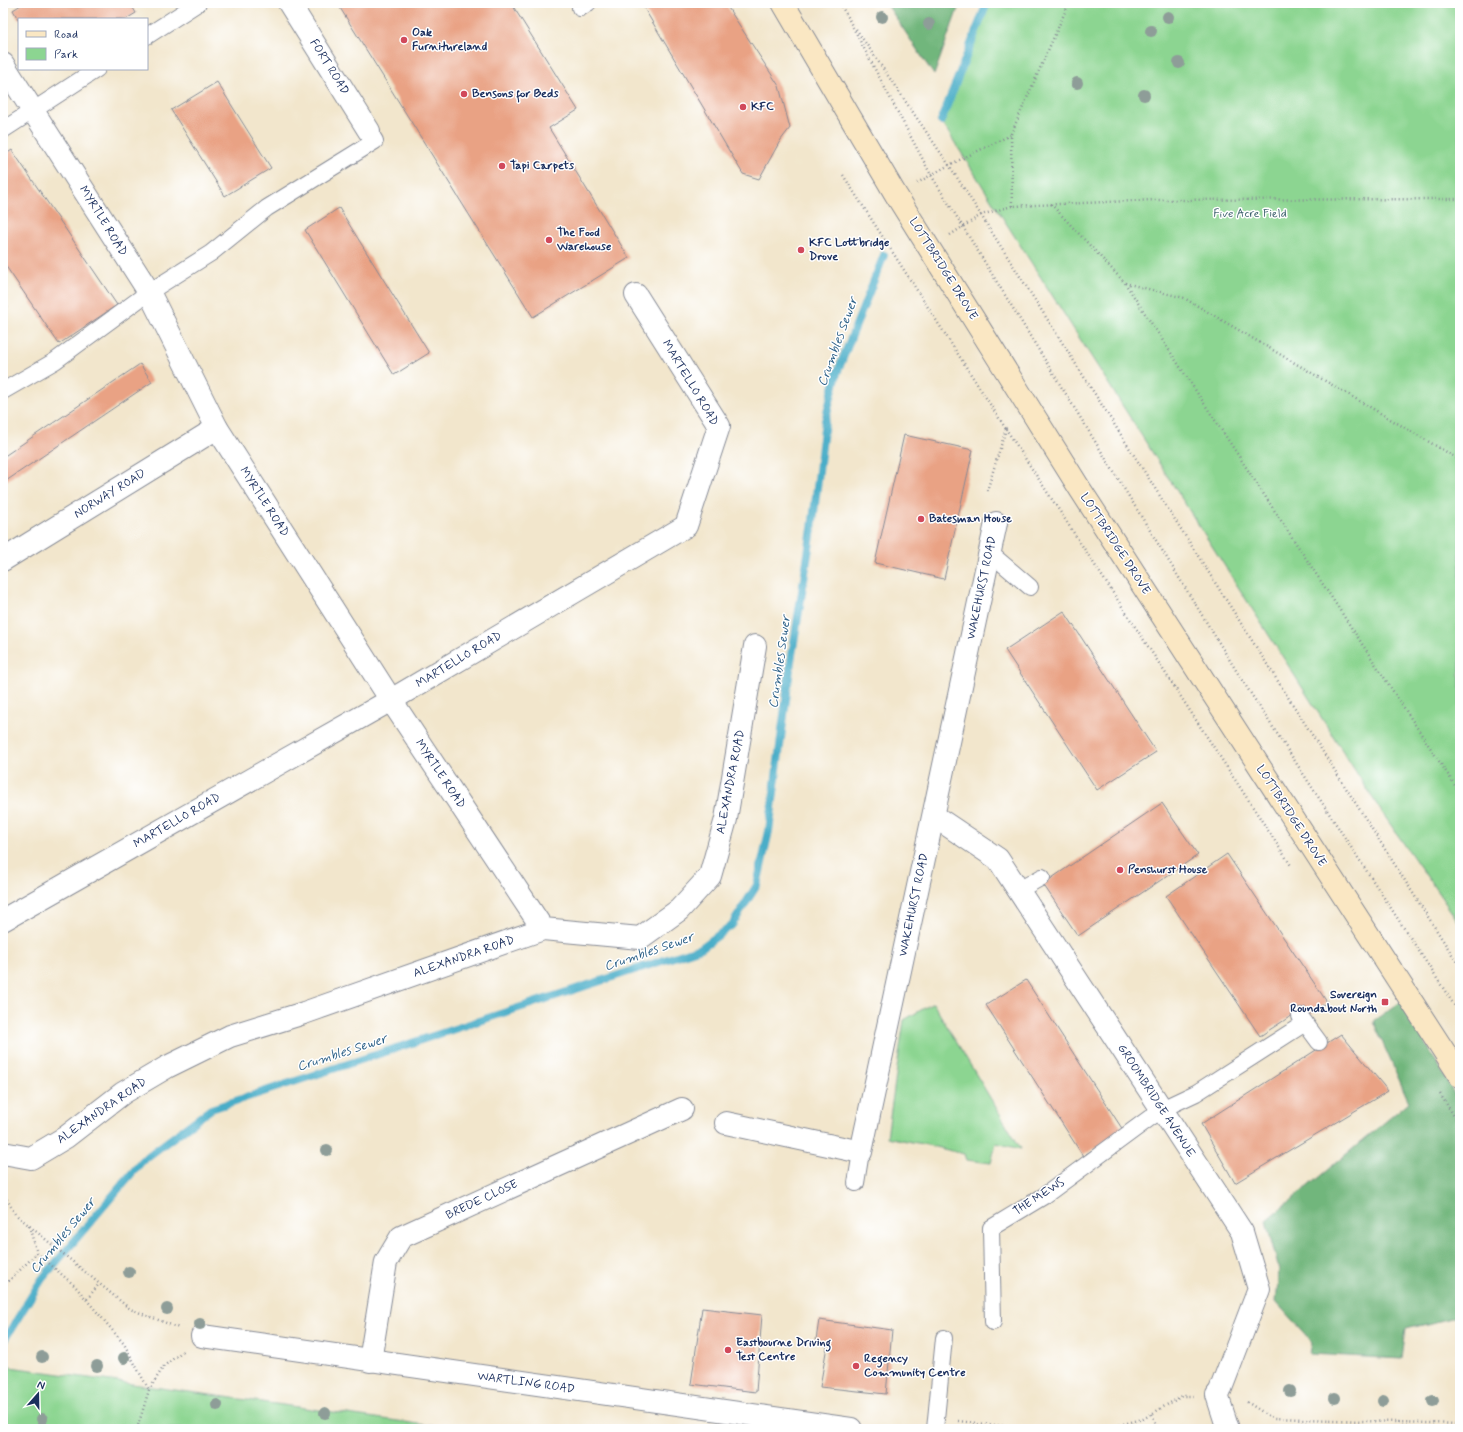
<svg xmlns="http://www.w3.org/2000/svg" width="1463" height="1432" font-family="Mynerve,sans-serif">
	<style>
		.green { fill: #8cd591; stroke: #548278 }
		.forest { fill: #71b67b; stroke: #46726c }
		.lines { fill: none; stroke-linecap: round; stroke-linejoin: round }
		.stream { stroke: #49adc8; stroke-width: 8 }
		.building { fill: #e9a284 }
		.lane-casing { stroke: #868a95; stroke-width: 18 }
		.street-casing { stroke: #868a95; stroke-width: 24 }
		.secondary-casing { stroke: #868a95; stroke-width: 24 }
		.path { stroke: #868a95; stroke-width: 2.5; stroke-dasharray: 1 3; stroke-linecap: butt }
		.lane { stroke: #fff; stroke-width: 16 }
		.street { stroke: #fff; stroke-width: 22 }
		.secondary { stroke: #fae7c3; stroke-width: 22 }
		.tree { fill: #8e9d98 }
		.poi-dot { fill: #d1495b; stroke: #fff; stroke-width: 1.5 }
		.labels { text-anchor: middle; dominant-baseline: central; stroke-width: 3; stroke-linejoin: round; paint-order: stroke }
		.poi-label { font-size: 12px; font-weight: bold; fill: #1b2f5e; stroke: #fff; text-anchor: start }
		.street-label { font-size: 12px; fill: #1b2f5e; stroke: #fff }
		.park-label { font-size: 12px; fill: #3d616d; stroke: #fff }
		.water-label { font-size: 13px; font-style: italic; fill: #2d6188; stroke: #fff }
	</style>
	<rect width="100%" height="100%" fill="#fff"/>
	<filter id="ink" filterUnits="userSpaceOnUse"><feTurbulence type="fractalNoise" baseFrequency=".025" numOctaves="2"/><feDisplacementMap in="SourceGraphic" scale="8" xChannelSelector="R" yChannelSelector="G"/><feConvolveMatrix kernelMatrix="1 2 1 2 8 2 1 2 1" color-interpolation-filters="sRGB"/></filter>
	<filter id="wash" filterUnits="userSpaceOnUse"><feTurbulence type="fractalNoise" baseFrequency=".012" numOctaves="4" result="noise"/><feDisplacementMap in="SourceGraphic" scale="16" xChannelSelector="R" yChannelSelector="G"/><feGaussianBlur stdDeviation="0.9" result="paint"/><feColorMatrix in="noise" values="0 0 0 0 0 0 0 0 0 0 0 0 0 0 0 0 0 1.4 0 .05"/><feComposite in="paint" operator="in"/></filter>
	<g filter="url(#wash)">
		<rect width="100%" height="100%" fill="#f2e6cc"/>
		<g class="green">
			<polygon points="987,3 1460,3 1460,924 1381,811 941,121"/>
			<polygon points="933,1003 1021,1149 996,1143 991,1163 966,1160 964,1154 927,1145 887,1137 904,1020"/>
			<polygon points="3,1366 455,1429 3,1429"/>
		</g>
		<g class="forest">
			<polygon points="886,3 960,3 934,75"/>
			<polygon points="1402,1001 1460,1104 1460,1316 1406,1329 1402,1359 1310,1354 1312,1342 1276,1302 1279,1270 1266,1221 1409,1102 1373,1021"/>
		</g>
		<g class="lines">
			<g class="stream">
				<polyline points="941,121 987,3"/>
				<polyline points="3,1342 42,1279 143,1160 211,1109 701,948 732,925 757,885 769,831 791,661 812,529 825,421 837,373 884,255"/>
			</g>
		</g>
		<g id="blocks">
			<g class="building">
				<polygon points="24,3 130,3 136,13 126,19 18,19 13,10"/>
				<polygon points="337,3 511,3 578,110 549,128 629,258 533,317"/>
				<polygon points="641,3 725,3 779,86 790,128 780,141 759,179 743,174"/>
				<polygon points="217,82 271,168 225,196 171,110"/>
				<polygon points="12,150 117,305 59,344 3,262 3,156"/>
				<polygon points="339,208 429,353 394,375 305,230"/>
				<polygon points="3,298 8,307 3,310"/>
				<polygon points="140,364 152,382 3,483 3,457"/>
				<polygon points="904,435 973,450 944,579 875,563"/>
				<polygon points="1064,611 1156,752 1097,790 1005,650"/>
				<polygon points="1162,803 1198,855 1078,936 1043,884"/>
				<polygon points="1227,854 1327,1002 1310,1014 1305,1007 1260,1036 1166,896"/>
				<polygon points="1026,980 1123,1130 1083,1156 986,1005"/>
				<polygon points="1341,1034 1388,1091 1235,1183 1201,1124"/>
				<polygon points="702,1308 762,1315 756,1392 691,1384"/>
				<polygon points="819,1320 892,1330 886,1394 820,1387 827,1346 816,1340"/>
			</g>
		</g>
	</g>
	<g filter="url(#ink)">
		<use href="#blocks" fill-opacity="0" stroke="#868a95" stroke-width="1"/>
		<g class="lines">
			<defs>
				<g id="lane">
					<polyline points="580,8 588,3"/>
					<polyline points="147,36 198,3"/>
					<polyline points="3,130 97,69"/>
					<polyline points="3,391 55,361 149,292 211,253 267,208 375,141 369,131"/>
					<polyline points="990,553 1030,587"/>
					<polyline points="1019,890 1042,877"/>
					<polyline points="1305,1023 1319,1042"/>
					<polyline points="856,1183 861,1152"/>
					<polyline points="993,1322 991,1228 1044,1196 1162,1109 1196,1093 1305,1023 1300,1016"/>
					<polyline points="935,1429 944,1338"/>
				</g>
				<g id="street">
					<polyline points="289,3 369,131"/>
					<polyline points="3,64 149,292 217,428 391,700 543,929"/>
					<polyline points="3,560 217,428"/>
					<polyline points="934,816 998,859 1242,1232 1259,1289 1220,1391 1217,1395 1228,1429"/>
					<polyline points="3,920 391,700 686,526 719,426 636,295"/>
					<polyline points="726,1123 861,1152 996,523"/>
					<polyline points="3,1153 31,1158 66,1137 123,1093 167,1067 230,1036 304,1013 543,929 640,938 679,910 710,876 726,819 755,646"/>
					<polyline points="202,1336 851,1429"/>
					<polyline points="370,1361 386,1262 401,1237 682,1109"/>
				</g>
				<polyline id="secondary" points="783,3 896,195 1080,489 1460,1076"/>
			</defs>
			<use href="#lane" class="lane-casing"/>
			<use href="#street" class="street-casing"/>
			<use href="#secondary" class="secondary-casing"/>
			<g class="path">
				<polyline points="839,3 850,20"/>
				<polyline points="849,20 931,175 1242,680 1460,1014"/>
				<polyline points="856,29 949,165 1460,967"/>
				<polyline points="843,175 1006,429"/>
				<polyline points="917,183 949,165 1011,135"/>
				<polyline points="1051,204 1125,283 1460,793"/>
				<polyline points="1012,206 1011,134 1069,3"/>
				<polyline points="950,235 981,215 1012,206 1155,200 1460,199"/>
				<polyline points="1125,283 1184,298 1460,460"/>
				<polyline points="987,491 1006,429 1292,867"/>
				<polyline points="1440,1094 1460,1125"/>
				<polyline points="3,1192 15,1214 130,1309 179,1328"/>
				<polyline points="29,1226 37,1253 75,1286 124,1344 149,1390"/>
				<polyline points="3,1287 37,1253"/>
				<polyline points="87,1299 99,1284"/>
				<polyline points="1247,1402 1272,1418 1460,1424"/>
				<polyline points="1152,1414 1158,1429"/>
				<polyline points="958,1421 1031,1429"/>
				<polyline points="137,1429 149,1390 164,1366 183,1351"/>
				<polyline points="1104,1429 1143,1419 1182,1396 1193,1396"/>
			</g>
			<use href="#lane" class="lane"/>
			<use href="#street" class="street"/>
			<use href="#secondary" class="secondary"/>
		</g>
		<g class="tree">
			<circle cx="882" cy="17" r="6"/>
			<circle cx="1168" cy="17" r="6"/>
			<circle cx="929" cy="24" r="6"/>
			<circle cx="1151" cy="31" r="6"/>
			<circle cx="1179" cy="63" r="6"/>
			<circle cx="1077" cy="83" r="6"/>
			<circle cx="1144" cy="95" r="6"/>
			<circle cx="327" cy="1150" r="6"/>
			<circle cx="129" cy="1272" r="6"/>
			<circle cx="167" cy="1309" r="6"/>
			<circle cx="200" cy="1324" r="6"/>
			<circle cx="42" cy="1357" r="6"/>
			<circle cx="124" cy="1358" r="6"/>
			<circle cx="97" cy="1366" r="6"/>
			<circle cx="1290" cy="1391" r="6"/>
			<circle cx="1335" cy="1398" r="6"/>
			<circle cx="1383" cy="1401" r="6"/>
			<circle cx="1433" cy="1401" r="6"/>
			<circle cx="217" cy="1405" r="6"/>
			<circle cx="325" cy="1413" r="6"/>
			<circle cx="42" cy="1419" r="6"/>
		</g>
	</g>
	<g class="poi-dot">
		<circle cx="404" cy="40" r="4"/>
		<circle cx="464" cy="94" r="4"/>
		<circle cx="743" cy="107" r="4"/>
		<circle cx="502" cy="166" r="4"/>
		<circle cx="549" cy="240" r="4"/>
		<circle cx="801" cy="250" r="4"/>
		<circle cx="921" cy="519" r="4"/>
		<circle cx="1120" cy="870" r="4"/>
		<rect x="1381" y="998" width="8" height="8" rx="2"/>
		<circle cx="728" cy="1350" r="4"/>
		<circle cx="856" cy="1366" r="4"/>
	</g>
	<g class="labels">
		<g class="poi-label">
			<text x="412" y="33">Oak<tspan x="412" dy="14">Furnitureland</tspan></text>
			<text x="472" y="94">Bensons for Beds</text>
			<text x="751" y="107">KFC</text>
			<text x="510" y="166">Tapi Carpets</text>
			<text x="557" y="233">The Food<tspan x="557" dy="14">Warehouse</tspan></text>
			<text x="809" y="243">KFC Lottbridge<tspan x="809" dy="14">Drove</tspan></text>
			<text x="929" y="519">Batesman House</text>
			<text x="1128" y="870">Penshurst House</text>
			<text x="1377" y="995" text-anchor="end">Sovereign<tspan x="1377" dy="14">Roundabout North</tspan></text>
			<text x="736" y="1343">Eastbourne Driving<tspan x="736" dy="14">Test Centre</tspan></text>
			<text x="864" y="1359">Regency<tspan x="864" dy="14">Community Centre</tspan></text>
		</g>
		<g class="street-label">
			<text transform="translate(329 67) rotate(58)">FORT ROAD</text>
			<text transform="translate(103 221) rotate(58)">MYRTLE ROAD</text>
			<text transform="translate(943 269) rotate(58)">LOTTBRIDGE DROVE</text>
			<text transform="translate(690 383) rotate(59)">MARTELLO ROAD</text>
			<text transform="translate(110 494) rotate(-32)">NORWAY ROAD</text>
			<text transform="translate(264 502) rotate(57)">MYRTLE ROAD</text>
			<text transform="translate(1115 544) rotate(57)">LOTTBRIDGE DROVE</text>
			<text transform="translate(982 588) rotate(-78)">WAKEHURST ROAD</text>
			<text transform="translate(459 660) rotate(-31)">MARTELLO ROAD</text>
			<text transform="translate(440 774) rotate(56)">MYRTLE ROAD</text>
			<text transform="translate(731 782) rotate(-79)">ALEXANDRA ROAD</text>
			<text transform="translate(1291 816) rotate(57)">LOTTBRIDGE DROVE</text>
			<text transform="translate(177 821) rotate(-30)">MARTELLO ROAD</text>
			<text transform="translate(914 905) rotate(-78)">WAKEHURST ROAD</text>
			<text transform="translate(464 957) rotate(-19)">ALEXANDRA ROAD</text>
			<text transform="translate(1156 1101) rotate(57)">GROOMBRIDGE AVENUE</text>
			<text transform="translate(102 1111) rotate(-35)">ALEXANDRA ROAD</text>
			<text transform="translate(1039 1197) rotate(-33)">THE MEWS</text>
			<text transform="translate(482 1200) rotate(-25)">BREDE CLOSE</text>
			<text transform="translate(526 1383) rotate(8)">WARTLING ROAD</text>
		</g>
		<g class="park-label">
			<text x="1250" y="214">Five Acre Field</text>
		</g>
		<g class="water-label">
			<text transform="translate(838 342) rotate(-70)">Crumbles Sewer</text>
			<text transform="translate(780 662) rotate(-82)">Crumbles Sewer</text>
			<text transform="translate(649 952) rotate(-19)">Crumbles Sewer</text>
			<text transform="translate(342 1053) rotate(-18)">Crumbles Sewer</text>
			<text transform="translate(63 1236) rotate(-50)">Crumbles Sewer</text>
		</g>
	</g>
	<rect width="1463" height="1432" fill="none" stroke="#fff" stroke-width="16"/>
	<rect x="18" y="18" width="130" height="52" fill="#ffffff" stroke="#a4acbf"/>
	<rect x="26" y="31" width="20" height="6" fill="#fae7c3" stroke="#a4acbf"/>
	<text x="54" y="38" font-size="12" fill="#1b2f5e">Road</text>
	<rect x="26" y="48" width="20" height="12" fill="#8cd591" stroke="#a4acbf"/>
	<text x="54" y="58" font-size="12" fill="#1b2f5e">Park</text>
	<g transform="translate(38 1394) rotate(20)" stroke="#ffffff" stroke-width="3" paint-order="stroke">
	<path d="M0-3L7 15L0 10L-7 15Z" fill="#1b2f5e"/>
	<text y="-6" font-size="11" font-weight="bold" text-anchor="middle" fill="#1b2f5e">N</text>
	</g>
</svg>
